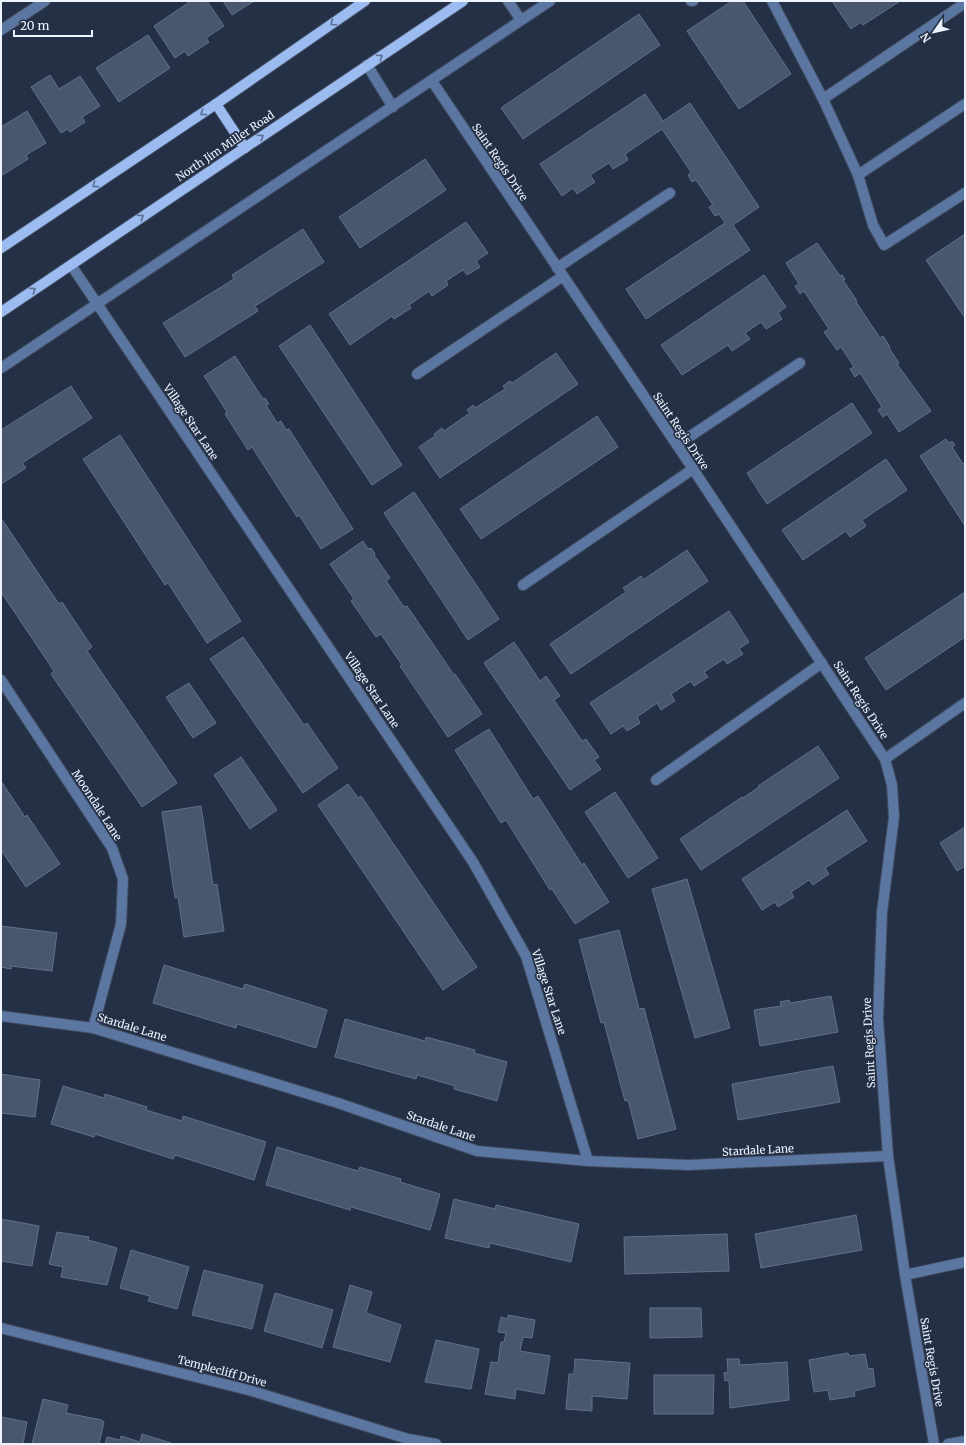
<svg xmlns="http://www.w3.org/2000/svg" width="966" height="1445" font-family="Merriweather,serif">
	<style>
		.building { fill: #49576e; stroke: #627088 }
		.lines { fill: none; stroke-linecap: round; stroke-linejoin: round }
		.minor-casing { stroke: #404b5f; stroke-width: 12 }
		.major-casing { stroke: #404b5f; stroke-width: 12 }
		.minor { stroke: #5c76a2; stroke-width: 10 }
		.major { stroke: #9bbbf1; stroke-width: 10 }
		.oneway { stroke: #5a6f92 }
		.labels { text-anchor: middle; dominant-baseline: central; stroke-width: 3.5; stroke-linejoin: round; paint-order: stroke }
		.street-label { font-size: 11px; fill: #edf4ff; stroke: #243045 }
	</style>
	<rect width="100%" height="100%" fill="#243045"/>
	<g class="building">
		<polygon points="191,1 207,1 224,26 206,38 209,42 188,56 185,51 175,58 154,26"/>
		<polygon points="223,1 254,1 232,15"/>
		<polygon points="732,1 743,1 791,74 739,109 687,31"/>
		<polygon points="832,1 900,1 863,25 861,22 851,29"/>
		<polygon points="639,14 660,45 523,139 501,108"/>
		<polygon points="148,35 170,68 119,102 96,68"/>
		<polygon points="50,75 59,89 80,76 100,106 82,117 85,122 70,132 68,129 61,133 31,87"/>
		<polygon points="645,94 663,121 690,103 759,207 733,225 750,250 646,319 626,289 725,223 719,214 715,216 709,207 713,205 696,180 692,182 688,175 691,172 662,129 625,154 628,160 613,169 609,163 590,175 595,182 577,194 573,188 562,196 540,164"/>
		<polygon points="27,111 46,143 26,155 28,159 1,176 1,127"/>
		<polygon points="425,159 446,190 360,248 339,217"/>
		<polygon points="466,222 488,253 476,261 480,267 467,275 463,270 446,281 448,285 432,296 429,291 409,305 411,308 394,319 392,316 350,345 329,314"/>
		<polygon points="303,229 324,262 255,306 258,311 185,357 163,323 234,279 232,275"/>
		<polygon points="965,234 965,318 926,260"/>
		<polygon points="817,243 840,276 842,275 845,279 843,280 857,301 856,302 880,338 883,336 890,347 889,348 899,363 897,364 931,411 899,432 887,414 883,417 878,410 882,407 860,373 855,377 850,369 854,367 841,347 837,350 824,332 829,329 804,291 800,294 795,286 799,284 786,263"/>
		<polygon points="764,275 786,307 778,313 782,319 766,329 761,322 745,333 750,339 732,351 728,345 682,375 661,345"/>
		<polygon points="310,325 402,465 372,485 279,346"/>
		<polygon points="556,353 578,384 440,478 419,447 435,436 434,434 442,428 444,431 470,413 467,410 473,405 475,408 505,389 503,386 510,381 512,383"/>
		<polygon points="235,356 263,399 265,398 269,404 266,405 277,423 281,421 286,430 289,429 353,529 321,549 299,515 297,517 252,447 248,450 225,414 227,412 204,376"/>
		<polygon points="71,386 92,418 22,463 26,468 1,484 1,430"/>
		<polygon points="852,403 872,433 767,504 747,473"/>
		<polygon points="597,416 618,447 481,539 460,509"/>
		<polygon points="120,435 241,621 207,643 168,583 165,585 83,459"/>
		<polygon points="946,439 949,443 952,441 955,445 952,447 963,464 965,462 965,526 920,456"/>
		<polygon points="886,459 907,490 862,520 866,526 850,537 846,531 803,560 782,530"/>
		<polygon points="414,492 499,619 468,640 384,513"/>
		<polygon points="1,518 59,604 62,602 92,647 87,651 177,783 142,807 51,674 54,671 1,592"/>
		<polygon points="363,541 368,549 371,548 375,554 374,555 390,578 386,581 404,607 407,606 454,675 455,674 482,714 448,737 400,666 402,665 381,634 376,637 351,601 354,599 330,564"/>
		<polygon points="687,550 708,581 571,674 550,644 626,592 623,588 641,576 643,580"/>
		<polygon points="965,592 965,637 886,690 865,658"/>
		<polygon points="729,611 749,642 739,649 743,654 727,664 724,659 704,672 708,677 694,686 691,681 671,694 675,701 661,710 657,703 637,717 640,723 627,731 623,726 611,734 590,703"/>
		<polygon points="243,637 304,725 307,723 338,768 303,793 210,659"/>
		<polygon points="514,642 540,681 546,676 560,696 554,700 582,741 586,739 599,757 594,760 601,769 570,790 484,663"/>
		<polygon points="189,683 216,723 193,738 166,697"/>
		<polygon points="489,729 533,799 538,796 582,865 584,863 609,902 575,924 552,889 550,890 506,820 501,823 455,750"/>
		<polygon points="818,746 839,778 701,870 680,839 742,797 743,798 759,787 758,786"/>
		<polygon points="241,757 277,810 250,829 214,775"/>
		<polygon points="1,781 25,817 27,815 60,864 26,887 1,850"/>
		<polygon points="348,784 358,798 361,796 477,967 443,990 318,805"/>
		<polygon points="615,792 658,858 628,878 585,812"/>
		<polygon points="201,806 213,885 217,884 224,931 184,937 178,897 175,898 162,812"/>
		<polygon points="847,810 867,841 825,868 829,874 813,885 809,880 791,892 794,897 778,907 775,902 762,910 742,879"/>
		<polygon points="965,827 965,866 957,871 940,843"/>
		<polygon points="687,879 730,1028 695,1038 652,889"/>
		<polygon points="1,926 57,933 52,971 11,966 11,969 1,967"/>
		<polygon points="619,930 639,1009 644,1008 676,1129 638,1139 628,1100 625,1101 604,1022 601,1023 579,940"/>
		<polygon points="164,965 243,989 245,984 327,1010 316,1048 237,1024 236,1028 153,1003"/>
		<polygon points="831,996 838,1032 760,1046 754,1010 781,1006 780,1002 789,1000 790,1003"/>
		<polygon points="345,1019 425,1041 426,1037 475,1050 474,1053 507,1062 497,1101 454,1089 455,1086 417,1075 416,1079 335,1057"/>
		<polygon points="833,1066 840,1102 738,1120 732,1084"/>
		<polygon points="1,1074 40,1080 35,1117 1,1113"/>
		<polygon points="63,1086 104,1098 105,1094 147,1107 146,1110 182,1121 183,1116 266,1142 254,1180 175,1155 173,1159 95,1134 94,1137 51,1124"/>
		<polygon points="277,1147 358,1171 360,1167 401,1179 400,1182 440,1194 430,1230 351,1207 350,1210 266,1185"/>
		<polygon points="454,1199 495,1209 496,1205 579,1224 571,1262 490,1243 489,1248 445,1238"/>
		<polygon points="856,1215 862,1250 761,1268 755,1234"/>
		<polygon points="1,1219 39,1226 32,1266 1,1261"/>
		<polygon points="57,1232 89,1237 88,1240 117,1248 107,1285 61,1277 63,1267 49,1264"/>
		<polygon points="727,1234 729,1271 625,1274 624,1237"/>
		<polygon points="131,1250 189,1267 177,1309 148,1301 150,1296 120,1288"/>
		<polygon points="204,1270 263,1285 252,1329 192,1315"/>
		<polygon points="350,1285 372,1292 366,1313 401,1325 390,1362 333,1347"/>
		<polygon points="275,1293 333,1310 322,1348 264,1331"/>
		<polygon points="650,1308 701,1308 702,1337 650,1338"/>
		<polygon points="508,1315 535,1320 532,1338 523,1337 520,1351 550,1356 544,1394 516,1389 515,1399 485,1394 491,1362 498,1363 501,1342 504,1342 506,1333 498,1332 501,1317 508,1319"/>
		<polygon points="436,1340 479,1349 471,1389 425,1382"/>
		<polygon points="848,1353 849,1356 865,1354 868,1369 873,1368 875,1386 854,1391 855,1396 830,1400 828,1390 814,1392 809,1360"/>
		<polygon points="575,1359 630,1363 627,1399 592,1396 592,1411 566,1409 569,1374 574,1374"/>
		<polygon points="727,1359 739,1359 740,1365 787,1362 789,1400 730,1408 729,1380 725,1381 724,1373 728,1372"/>
		<polygon points="654,1375 714,1375 713,1414 654,1414"/>
		<polygon points="43,1399 68,1405 66,1413 102,1420 104,1422 99,1444 32,1444"/>
		<polygon points="1,1417 27,1422 23,1444 1,1444"/>
		<polygon points="142,1434 171,1443 171,1444 105,1444 107,1437 120,1440 121,1436 140,1442"/>
	</g>
	<g class="lines">
		<defs>
			<g id="minor">
				<polyline points="508,1 521,20"/>
				<polyline points="691,1 693,1"/>
				<polyline points="772,1 823,99 858,175 873,225 884,245 965,193"/>
				<polyline points="1,30 45,1"/>
				<polyline points="367,65 393,107"/>
				<polyline points="432,81 693,469 885,759 892,785 894,817 882,912 878,1019 888,1156 905,1275 934,1444"/>
				<polyline points="823,99 965,3"/>
				<polyline points="858,175 965,104"/>
				<polyline points="71,265 473,862 526,956 588,1161"/>
				<polyline points="557,268 670,193"/>
				<polyline points="1,368 550,1"/>
				<polyline points="417,374 563,276"/>
				<polyline points="677,445 800,363"/>
				<polyline points="523,585 693,469"/>
				<polyline points="1,680 112,848 123,879 121,924 93,1028"/>
				<polyline points="885,759 965,703"/>
				<polyline points="656,780 822,663"/>
				<polyline points="1,1016 93,1028 338,1103 477,1151 588,1161 689,1165 888,1156"/>
				<polyline points="905,1275 965,1262"/>
				<polyline points="1,1328 252,1391 408,1439 436,1444"/>
				<polyline points="948,1444 965,1441"/>
			</g>
			<g id="major">
				<polyline points="216,104 245,148"/>
				<polyline points="1,248 216,104 365,1"/>
				<polyline points="1,312 463,1"/>
			</g>
		</defs>
		<use href="#minor" class="minor-casing"/>
		<use href="#major" class="major-casing"/>
		<use href="#minor" class="minor"/>
		<use href="#major" class="major"/>
	</g>
	<defs><path id="oneway-chevron" d="M-2-3.5L2.5 0L-2 3.5" fill="none" stroke-width="1.6" stroke-linecap="round" stroke-linejoin="round"/></defs>
	<g class="oneway">
		<use href="#oneway-chevron" transform="translate(333 23) rotate(145)"/>
		<use href="#oneway-chevron" transform="translate(380 57) rotate(-34)"/>
		<use href="#oneway-chevron" transform="translate(203 113) rotate(146)"/>
		<use href="#oneway-chevron" transform="translate(261 137) rotate(-34)"/>
		<use href="#oneway-chevron" transform="translate(95 185) rotate(146)"/>
		<use href="#oneway-chevron" transform="translate(141 217) rotate(-34)"/>
		<use href="#oneway-chevron" transform="translate(33 290) rotate(-34)"/>
	</g>
	<g class="labels">
		<g class="street-label">
			<text transform="translate(225 146) rotate(-34)">North Jim Miller Road</text>
			<text transform="translate(500 162) rotate(56)">Saint Regis Drive</text>
			<text transform="translate(191 422) rotate(56)">Village Star Lane</text>
			<text transform="translate(681 431) rotate(56)">Saint Regis Drive</text>
			<text transform="translate(372 690) rotate(56)">Village Star Lane</text>
			<text transform="translate(861 700) rotate(57)">Saint Regis Drive</text>
			<text transform="translate(97 805) rotate(57)">Moondale Lane</text>
			<text transform="translate(549 992) rotate(72)">Village Star Lane</text>
			<text transform="translate(132 1027) rotate(17)">Stardale Lane</text>
			<text transform="translate(869 1043) rotate(-93)">Saint Regis Drive</text>
			<text transform="translate(441 1126) rotate(19)">Stardale Lane</text>
			<text transform="translate(758 1150) rotate(-3)">Stardale Lane</text>
			<text transform="translate(932 1362) rotate(80)">Saint Regis Drive</text>
			<text transform="translate(222 1371) rotate(15)">Templecliff Drive</text>
		</g>
	</g>
	<rect width="966" height="1445" fill="none" stroke="#edf4ff" stroke-width="4"/>
	<g transform="translate(934 32) rotate(236)" stroke="#243045" stroke-width="3" paint-order="stroke">
	<path d="M0-3L7 15L0 10L-7 15Z" fill="#edf4ff"/>
	<text y="-6" font-size="11" font-weight="bold" text-anchor="middle" fill="#edf4ff">N</text>
	</g>
	<path d="M14 30v6h78v-6" fill="none" stroke="#edf4ff" stroke-width="2"/>
	<text x="20" y="30" font-size="12" fill="#edf4ff" stroke="#243045" stroke-width="3" paint-order="stroke">20 m</text>
</svg>
